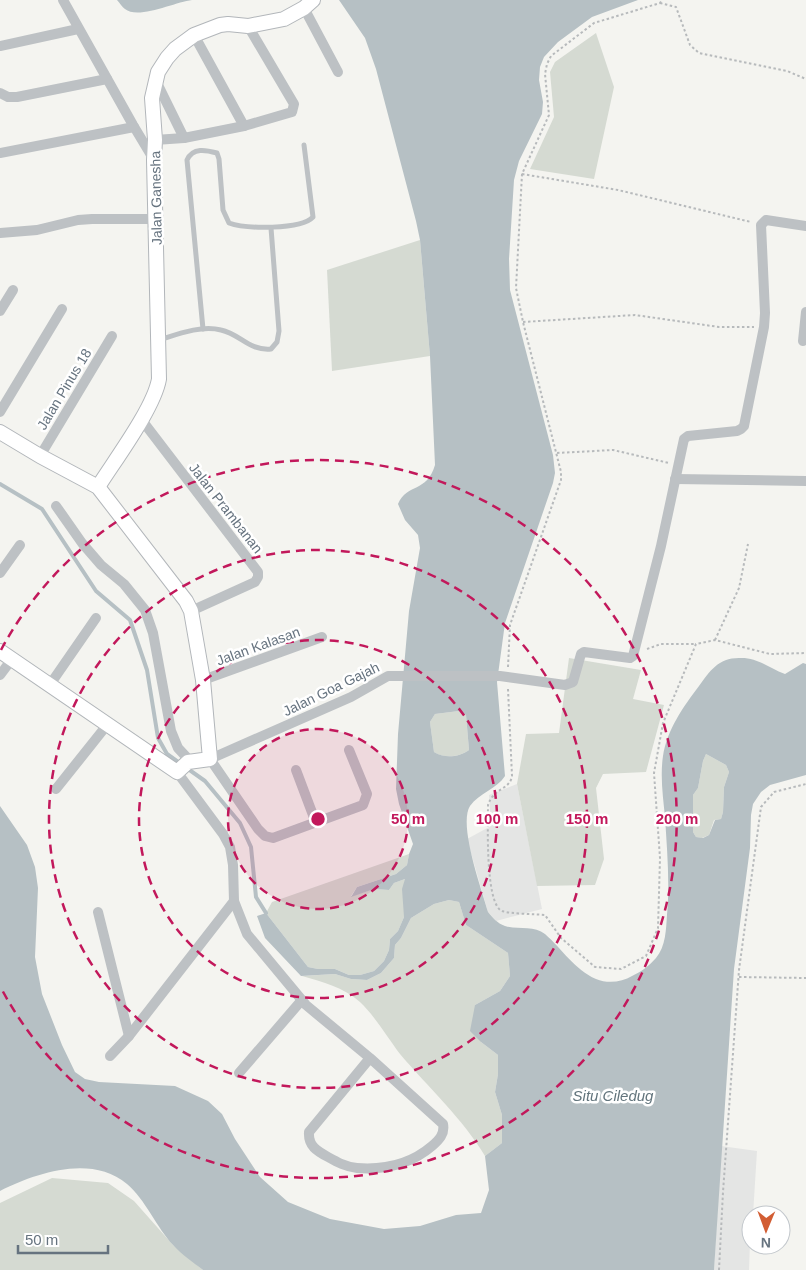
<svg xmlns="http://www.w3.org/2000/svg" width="806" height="1270" font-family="Arial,sans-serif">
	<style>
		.built { fill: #e4e5e4 }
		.green { fill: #d5dad2 }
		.water { fill: #b6c0c4; fill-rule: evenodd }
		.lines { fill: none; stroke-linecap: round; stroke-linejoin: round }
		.stream { stroke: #b6c0c4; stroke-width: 4 }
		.secondary-casing { stroke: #b2b6ba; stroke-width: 16 }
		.path { stroke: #b7babc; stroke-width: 2; stroke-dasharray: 2.5 2.5; stroke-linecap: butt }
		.lane { stroke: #bdc1c4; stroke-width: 5 }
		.street { stroke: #bdc1c4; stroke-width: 10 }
		.secondary { stroke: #fff; stroke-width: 14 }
		.ring { fill: none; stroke: #c2185b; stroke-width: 2.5; stroke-dasharray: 9 6 }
		.labels { text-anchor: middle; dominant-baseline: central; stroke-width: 5; stroke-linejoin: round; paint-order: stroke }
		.street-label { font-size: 14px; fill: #66737f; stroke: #fff }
		.water-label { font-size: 15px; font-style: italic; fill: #62747c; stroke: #fff }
		.centre { fill: #c2185b; stroke: #fff; stroke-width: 2.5 }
		.ring-label { font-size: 15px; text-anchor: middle; font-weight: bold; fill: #c2185b; stroke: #fff; stroke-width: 5; stroke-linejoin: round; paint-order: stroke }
	</style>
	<rect width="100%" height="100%" fill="#f4f4f0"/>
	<g class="built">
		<polygon points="517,784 542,909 496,921 488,912 467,839 491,826 489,795"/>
		<polygon points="721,1146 757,1151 753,1215 751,1215 749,1270 714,1270"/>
	</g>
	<g class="green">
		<polygon points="596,33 614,87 594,179 530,169 554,117 550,72 555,62"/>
		<polygon points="420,240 430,356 332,371 327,270"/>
		<polygon points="569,658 641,670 633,699 664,705 646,772 603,774 596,788 604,859 595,885 537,886 517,784 526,734 559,733"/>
		<path d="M 459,711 L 466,715 L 469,750 C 459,757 444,759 434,752 L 430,722 L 435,714 Z"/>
		<polygon points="706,754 726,765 729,772 724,787 723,812 721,819 714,820 709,835 702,838 696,837 693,832 693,795 698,788 703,761"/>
		<polygon points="409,854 407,865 396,874 357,887 351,896 374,889 389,890 394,883 405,879 404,917 398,931 390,939 389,950 384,961 374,971 360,975 349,975 335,969 318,969 308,967 266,913 272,902"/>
		<path d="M 449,900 L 459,902 L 466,925 L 508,953 L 510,976 L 500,991 L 475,1005 L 481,1042 L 498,1055 L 498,1074 L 495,1092 L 502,1115 L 502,1143 L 485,1156 C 463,1119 428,1087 400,1054 C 388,1038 374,1015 360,1002 C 343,987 323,982 302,976 L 335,974 L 351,979 L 367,980 L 381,973 L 394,958 L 395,945 L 401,938 L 411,918 L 434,904 Z"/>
		<polygon points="52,1178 108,1183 134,1201 173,1245 203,1270 0,1270 0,1203"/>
	</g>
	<g class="water">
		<path d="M 117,0 L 192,0 C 175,2 138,20 125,9 C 122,7 120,3 117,0 Z"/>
		<path d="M 339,0 L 638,0 L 592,17 L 558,42 L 544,57 L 540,67 L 539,80 L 543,102 L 542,114 L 519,161 L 514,180 L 509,259 L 510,290 L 553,455 L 555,473 L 553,483 L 505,623 L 497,682 L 505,776 C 497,789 479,793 470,806 C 458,825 482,890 488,912 C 493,918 497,923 505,926 C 518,930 534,925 545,934 C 562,949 575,970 596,979 C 608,984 622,982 632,976 C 641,972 650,965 656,958 C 666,946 666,929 667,915 C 670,882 667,850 665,817 C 663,797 660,776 663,756 C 667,730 683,707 699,686 C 710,671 718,658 739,658 C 758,657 768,668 785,674 L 803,663 L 806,664 L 806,775 L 770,785 L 761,792 L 753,804 L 751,815 L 750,848 L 734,969 L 714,1270 L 203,1270 C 193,1262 182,1255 173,1245 C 157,1228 145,1199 127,1184 C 91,1154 36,1173 0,1191 L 0,806 L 27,845 L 35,867 L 38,888 L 35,957 L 42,994 L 62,1045 L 75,1072 L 85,1079 L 99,1082 L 175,1086 L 208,1101 L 222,1114 L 235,1139 L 260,1177 L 288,1202 L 330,1219 L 384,1229 L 420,1226 L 456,1215 L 481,1213 L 489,1190 L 485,1156 L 502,1143 L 502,1115 L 495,1092 L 498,1074 L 498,1055 L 481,1042 L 470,1031 L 475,1005 L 500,991 L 510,976 L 508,953 L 466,925 L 459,902 L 449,900 L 434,904 L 411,918 L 401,938 L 395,945 L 394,958 L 381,973 L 367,980 L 351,979 L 335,974 L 301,976 L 265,938 L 257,916 L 266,913 L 308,967 L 318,969 L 335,969 L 349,975 L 360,975 L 374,971 L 384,961 L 389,950 L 390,939 L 398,931 L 404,917 L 402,889 L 405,879 L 394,883 L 389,890 L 374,889 L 351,897 L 357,887 L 396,874 L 407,865 L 409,854 L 413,844 L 399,804 L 396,789 L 398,734 L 409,611 L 420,548 L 418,535 L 405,520 L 398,504 C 407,483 427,493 435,465 L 430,356 L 420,240 L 416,221 L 376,69 L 365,38 ZM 459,711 L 466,715 L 469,750 C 459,757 445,759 434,752 L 430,722 L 435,714 ZM 706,754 L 726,765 L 729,772 L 724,787 L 723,812 L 721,819 L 715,820 L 709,835 L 703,838 L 696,837 L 693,832 L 693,795 L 698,788 L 703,761 Z"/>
	</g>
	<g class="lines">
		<polyline class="stream" points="0,484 42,509 96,591 130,620 147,670 158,738 167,754 205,781 240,823 251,847 256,897 266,913"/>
		<defs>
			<g id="secondary">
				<polyline points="0,432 40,456 98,487 186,601 191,611 203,680 210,759 188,762 177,772 0,651"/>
				<path d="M 98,487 C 115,460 154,408 159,379 L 154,160 L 155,140 L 152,98 L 158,72 L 167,58 L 175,49 L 194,35 L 220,25 L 228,24 L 248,26 L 284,19 L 304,8 L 313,0"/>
			</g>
		</defs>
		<use href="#secondary" class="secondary-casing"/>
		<g class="path">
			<polyline points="660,3 676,7 690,45 699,53 787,71 806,79"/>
			<polyline points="522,174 618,190 751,222"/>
			<polyline points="523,322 635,315 719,327 754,327"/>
			<polyline points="557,453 613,450 669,463"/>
			<polyline points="715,640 739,588 748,544"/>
			<polyline points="647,649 661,644 696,644"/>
			<polyline points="508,667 510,625 561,480 561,472 523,322 516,288 522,174 549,115 545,74 547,64 551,56 594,23 660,3 662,0"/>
			<path d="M 508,689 L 512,776 C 510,790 494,787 488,805 C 488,823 485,904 502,911 C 510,914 535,914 545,915 L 561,938 L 595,967 L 621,969 L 646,956 L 658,928 L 660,858 L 654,773 L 663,723 L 696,644 L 715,640 L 770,654 L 806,653"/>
			<polyline points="739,977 806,978"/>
			<polyline points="719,1270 723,1192 739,970 761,807 774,792 806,784"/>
		</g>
		<g class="lane">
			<path d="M 203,329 L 187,160 C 193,147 206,150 217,153 L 219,159 L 223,210 L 229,223 C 245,229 301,230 313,217 L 304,145"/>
			<path d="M 159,340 C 178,334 201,325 221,330 C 240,334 249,351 271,349 L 277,342 L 279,331 L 271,228"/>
		</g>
		<g class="street">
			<polyline points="63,0 133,125 154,160"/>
			<polyline points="304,8 338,72"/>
			<polyline points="194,35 244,126"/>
			<polyline points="0,46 78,29"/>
			<polyline points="156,81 184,138 244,126 292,112 294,104 248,26"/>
			<polyline points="0,93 8,97 17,97 107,79"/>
			<polyline points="155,140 184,138"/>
			<polyline points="0,153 134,127"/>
			<polyline points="0,233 37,230 78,220 92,219 157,219"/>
			<polyline points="0,311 13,290"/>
			<polyline points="803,341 806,312"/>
			<polyline points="0,412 62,309"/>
			<polyline points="141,419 258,572 258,577 255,582 191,611"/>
			<polyline points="40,456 112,336"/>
			<polyline points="675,479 806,481"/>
			<polyline points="56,506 82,543 101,565 124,584 145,610 153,633 171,731 178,748 191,762"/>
			<polyline points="0,573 20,545"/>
			<polyline points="0,675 12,659"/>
			<polyline points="203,680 322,637"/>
			<polyline points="49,686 96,618"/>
			<polyline points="349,750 367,794 363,805 273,838 265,836 258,829 210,759 351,697 388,676 500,676 565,685 573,682 581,654 584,652 630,658 633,656 661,546 684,439 688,436 737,431 741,429 744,426 764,327 765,313 761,225 766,220 806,226"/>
			<polyline points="296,770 316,823"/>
			<path d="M 177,772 L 223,834 L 230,847 L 233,865 L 234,901 L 247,934 L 306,1005 L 370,1058 L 443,1124 C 445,1134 439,1140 432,1146 C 411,1164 384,1170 357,1168 C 346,1167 337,1162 328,1157 C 317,1151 308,1146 309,1132 L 370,1058"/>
			<polyline points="56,789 107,725"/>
			<polyline points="98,912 129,1036"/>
			<polyline points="110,1056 129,1036 234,901"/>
			<polyline points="239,1073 301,1001"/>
		</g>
		<use href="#secondary" class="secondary"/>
	</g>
	<circle cx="318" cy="819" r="90" fill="#c2185b" fill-opacity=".12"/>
	<g class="ring">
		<circle cx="318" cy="819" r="90"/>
		<circle cx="318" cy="819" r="179"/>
		<circle cx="318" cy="819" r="269"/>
		<path d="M1 650A359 359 0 1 1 1 988"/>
	</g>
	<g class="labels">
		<g class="street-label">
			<text transform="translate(156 198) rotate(-91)">Jalan Ganesha</text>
			<text transform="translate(64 389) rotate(-59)">Jalan Pinus 18</text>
			<text transform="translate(226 508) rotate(52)">Jalan Prambanan</text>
			<text transform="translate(258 646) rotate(-20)">Jalan Kalasan</text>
			<text transform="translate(331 689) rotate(-26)">Jalan Goa Gajah</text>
		</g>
		<g class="water-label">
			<text x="613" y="1095">Situ Ciledug</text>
		</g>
	</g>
	<circle cx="318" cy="819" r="8" class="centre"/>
	<g class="ring-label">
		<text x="408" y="824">50 m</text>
		<text x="497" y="824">100 m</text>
		<text x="587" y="824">150 m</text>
		<text x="677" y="824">200 m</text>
	</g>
	<g transform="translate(766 1230) rotate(181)"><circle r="24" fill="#ffffff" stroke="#c2c7cc"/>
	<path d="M0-4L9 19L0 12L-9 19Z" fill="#d25d33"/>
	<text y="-8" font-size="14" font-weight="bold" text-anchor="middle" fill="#66737f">N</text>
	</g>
	<path d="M18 1245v8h90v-8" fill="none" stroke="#66737f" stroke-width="2.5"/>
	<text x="25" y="1245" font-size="15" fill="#66737f" stroke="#ffffff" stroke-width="4" paint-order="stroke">50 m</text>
</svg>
